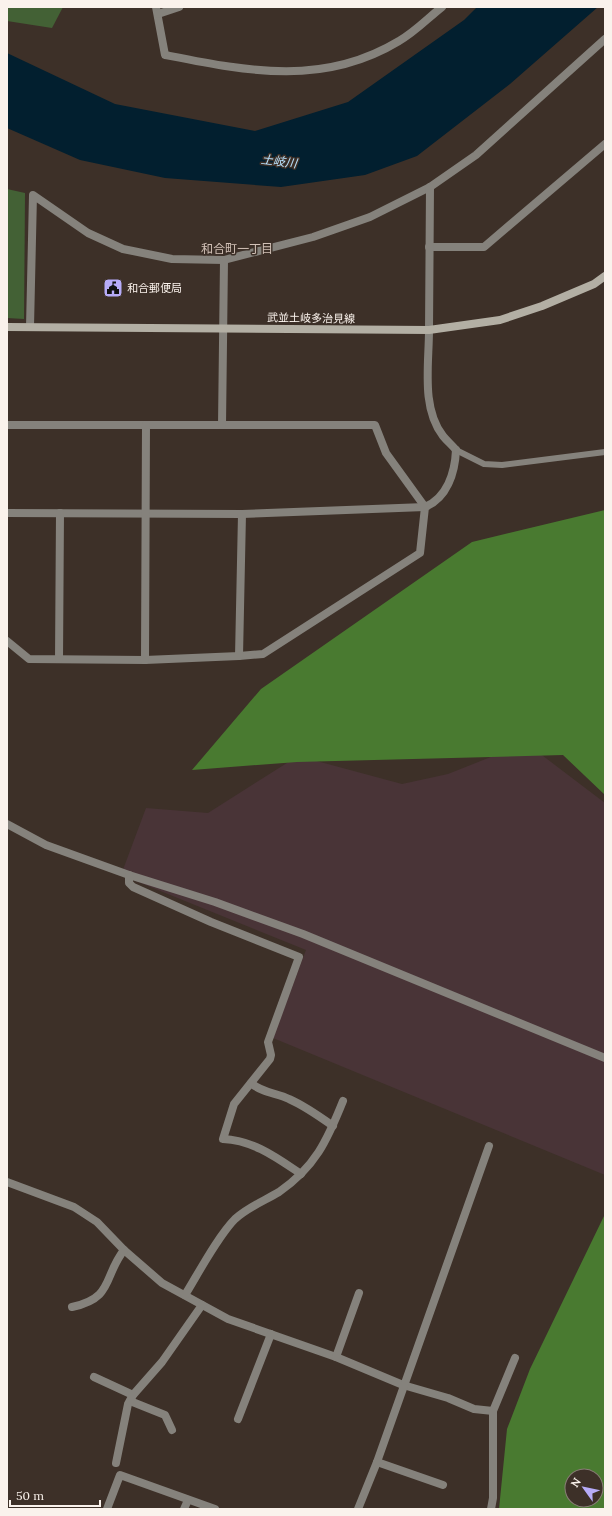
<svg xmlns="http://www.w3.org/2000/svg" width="612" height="1516" font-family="Lora,'Noto Sans JP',serif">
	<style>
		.industrial { fill: #493437 }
		.green { fill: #436135 }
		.forest { fill: #497a30; fill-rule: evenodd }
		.water { fill: #021f2f }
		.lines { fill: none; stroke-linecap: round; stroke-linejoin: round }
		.service { stroke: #85827c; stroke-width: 6 }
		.minor { stroke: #85827c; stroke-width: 8 }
		.tertiary { stroke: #85827c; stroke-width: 8 }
		.secondary { stroke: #b3afa4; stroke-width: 8 }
		.labels { text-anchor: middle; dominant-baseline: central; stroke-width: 3; stroke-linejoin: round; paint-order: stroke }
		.poi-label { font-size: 11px; fill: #faf2ec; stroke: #3d3028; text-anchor: start }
		.street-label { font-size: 11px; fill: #faf2ec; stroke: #3d3028 }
		.water-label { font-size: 12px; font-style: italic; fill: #b8e3ff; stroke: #3d3028 }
		.neighbourhood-label { font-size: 12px; fill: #d2c1b7; stroke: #3d3028 }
	</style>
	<rect width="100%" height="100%" fill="#3d3028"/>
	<polygon class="industrial" points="526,743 605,803 605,1175 273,1038 306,950 121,875 146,808 208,813 298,756 402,784 448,774"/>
	<g class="green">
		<polygon points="7,7 63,7 52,28 7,21"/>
		<polygon points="7,189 25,193 24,319 7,318"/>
	</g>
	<g class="forest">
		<polygon points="605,510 605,795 563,755 297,762 192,770 261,689 472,542"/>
		<path d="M 605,1214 L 605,1509 L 499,1509 L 507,1429 L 530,1369 ZM 572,1476 L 596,1476 L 596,1500 L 572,1500 Z"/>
	</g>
	<polygon class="water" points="477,7 598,7 510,84 417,156 365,175 281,187 165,178 80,160 7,128 7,53 115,104 255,131 348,102 464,20"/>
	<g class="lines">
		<polyline class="service" points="456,450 484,464 502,465 605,452"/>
		<g class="minor">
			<path d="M 156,7 L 165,55 C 247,71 323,87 399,41 C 415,32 428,18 442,7"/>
			<polyline points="158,14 179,7"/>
			<polyline points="429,247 484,247 605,144"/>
			<polyline points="30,327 33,195 88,233 123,249 172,259 224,260 313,237 370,217 430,187 476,155 605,39"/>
			<polyline points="429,330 430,187"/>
			<polyline points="7,425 375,425 386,453 425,507 420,553 263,654 239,656"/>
			<polyline points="222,425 224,260"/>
			<path d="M 7,513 L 242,514 L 425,507 C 447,498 455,473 456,450"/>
			<polyline points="7,641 29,659 145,660 239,656 242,514"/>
			<polyline points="59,659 60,513"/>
			<polyline points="145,660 146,425"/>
			<polyline points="7,824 46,845 129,875 215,902 303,934 605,1058"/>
			<path d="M 129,875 L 129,883 L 133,887 L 211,922 L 299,957 L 268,1042 L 271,1055 L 270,1059 L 234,1104 L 223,1139 C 253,1140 277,1158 301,1174"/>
			<path d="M 251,1083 C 262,1093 277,1093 289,1099 C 305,1106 319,1116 333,1126"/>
			<polyline points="7,1182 74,1207 97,1222 124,1250 162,1283 228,1319 336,1357 403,1385 448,1398 474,1409 493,1411"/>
			<path d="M 185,1295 C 198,1274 218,1236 235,1219 C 248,1207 264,1201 279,1192 C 315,1167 327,1141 343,1101"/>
			<path d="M 72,1307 C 114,1298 103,1277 124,1250"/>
			<polyline points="336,1357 359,1293"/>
			<polyline points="94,1377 133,1395"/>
			<polyline points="130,1401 165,1415 172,1430"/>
			<polyline points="238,1419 271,1334"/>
			<polyline points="377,1462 443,1485"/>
			<polyline points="116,1463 128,1404 133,1395 162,1362 202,1305"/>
			<polyline points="107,1509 120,1475 215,1509"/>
			<polyline points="184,1509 188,1500"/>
			<polyline points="358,1509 377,1462 489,1146"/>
			<polyline points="491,1509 493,1498 493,1411 515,1358"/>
		</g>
		<path class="tertiary" d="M 429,330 C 429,364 421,408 443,436 C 447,441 452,445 456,450"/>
		<polyline class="secondary" points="7,327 429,330 500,320 542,306 594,284 605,276"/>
	</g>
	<defs>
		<symbol id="civic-square" viewBox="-11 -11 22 22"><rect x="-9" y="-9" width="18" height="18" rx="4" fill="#b6abf8" stroke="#3d3028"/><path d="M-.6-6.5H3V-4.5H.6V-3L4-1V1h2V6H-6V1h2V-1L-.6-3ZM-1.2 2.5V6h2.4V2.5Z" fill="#111"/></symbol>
	</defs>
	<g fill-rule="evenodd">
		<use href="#civic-square" x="102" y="277" width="22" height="22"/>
	</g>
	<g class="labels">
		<g class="poi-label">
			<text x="127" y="288">和合郵便局</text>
		</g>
		<g class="street-label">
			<text transform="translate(311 318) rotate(1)">武並土岐多治見線</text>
		</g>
		<g class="water-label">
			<text transform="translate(279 161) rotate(7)">土岐川</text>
		</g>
		<g class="neighbourhood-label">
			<text x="237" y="248">和合町一丁目</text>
		</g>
	</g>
	<rect width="612" height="1516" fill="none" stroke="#faf2ec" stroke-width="16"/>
	<g transform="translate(584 1488) rotate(303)"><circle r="19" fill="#3d3028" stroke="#897e76"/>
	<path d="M0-3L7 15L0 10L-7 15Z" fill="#b6abf8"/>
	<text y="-6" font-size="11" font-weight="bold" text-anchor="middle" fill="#faf2ec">N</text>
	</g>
	<path d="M10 1500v6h90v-6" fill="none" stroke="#faf2ec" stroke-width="2"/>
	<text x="16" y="1500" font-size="12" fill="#faf2ec" stroke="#3d3028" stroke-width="3" paint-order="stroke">50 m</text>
</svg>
